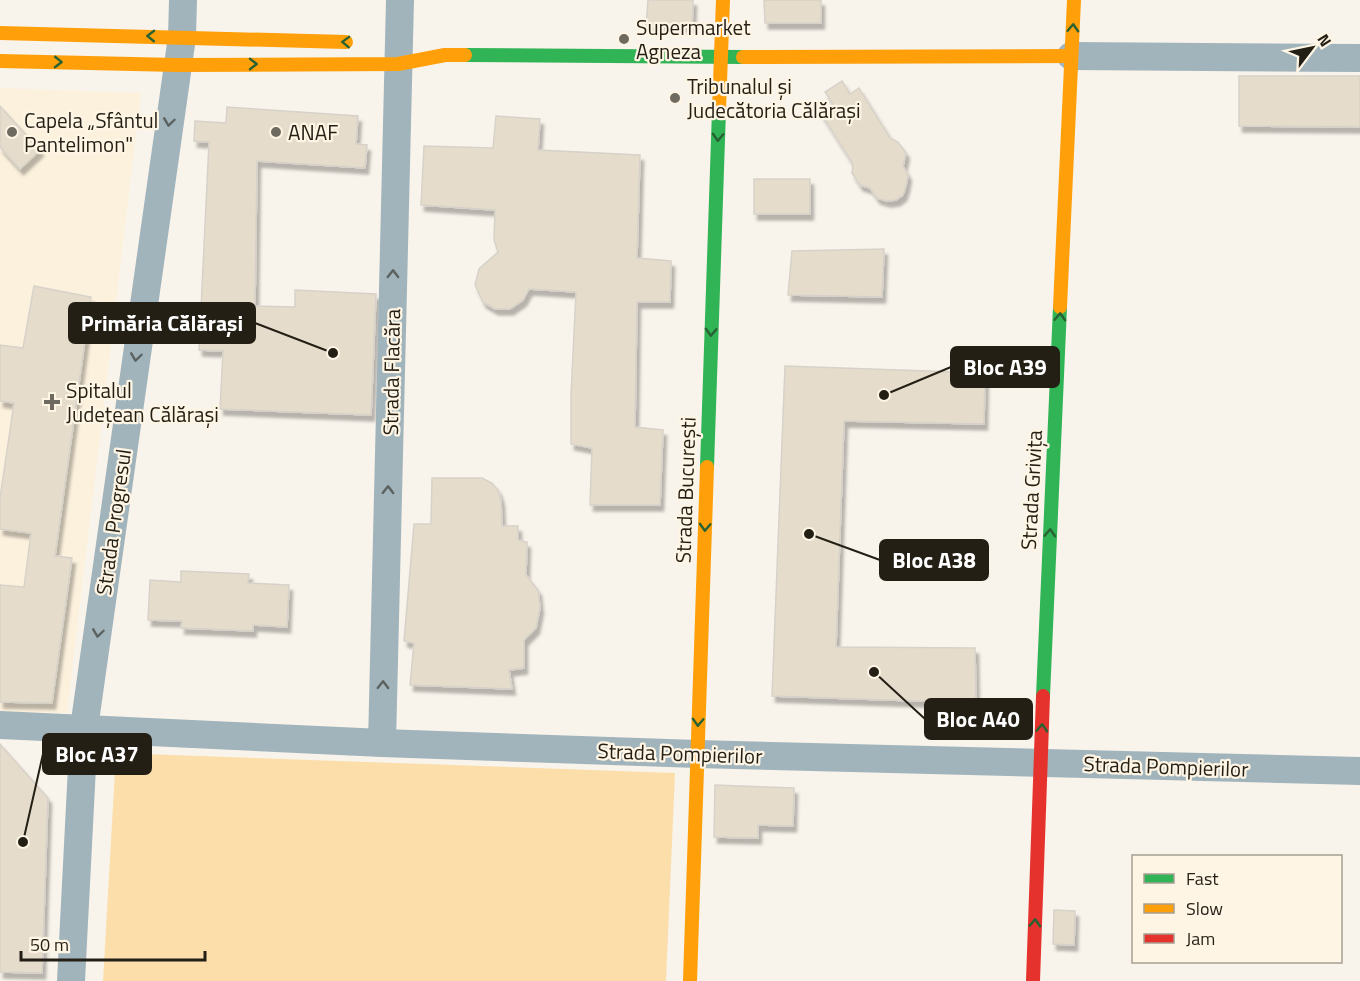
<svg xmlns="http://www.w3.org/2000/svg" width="1360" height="981" font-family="'Titillium Web',sans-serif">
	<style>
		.built { fill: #fcf1dd }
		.green { fill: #fbdeaa }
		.building { fill: #e6dccb; stroke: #d7d2c9; stroke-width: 1.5; filter: url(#shadow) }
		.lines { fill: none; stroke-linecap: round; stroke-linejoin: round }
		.street { stroke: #a1b4bc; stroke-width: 28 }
		.fast { stroke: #30b455; stroke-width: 14 }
		.slow { stroke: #ff9f0a; stroke-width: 14 }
		.jam { stroke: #e5322d; stroke-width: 14 }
		.oneway { stroke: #296232 }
		.oneway2 { stroke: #5c6260 }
		.poi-dot { fill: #6f6a60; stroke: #fff5e5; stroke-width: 2 }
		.labels { text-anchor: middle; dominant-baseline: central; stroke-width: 4.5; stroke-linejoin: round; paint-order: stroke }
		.poi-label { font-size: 21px; fill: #241f15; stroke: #fff5e5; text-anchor: start }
		.street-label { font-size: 21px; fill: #241f15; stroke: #fff5e5 }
		.leader { fill: none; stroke: #241f15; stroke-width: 2 }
		.callout-dot { fill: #241f15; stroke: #fff5e5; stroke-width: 2 }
		.callout { fill: #241f15; stroke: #241f15; stroke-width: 2 }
		.callout-label { font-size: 22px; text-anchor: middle; font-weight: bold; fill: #fff }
	</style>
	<defs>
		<filter id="shadow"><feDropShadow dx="3.5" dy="6" stdDeviation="1.5" flood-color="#0004"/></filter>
	</defs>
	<rect width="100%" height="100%" fill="#f9f4eb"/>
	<polygon class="built" points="0,88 141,93 67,713 0,712"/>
	<polygon class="green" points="116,753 675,773 666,981 103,981"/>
	<g class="building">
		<polygon points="648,0 693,0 692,27 646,25"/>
		<polygon points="764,0 821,0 821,23 765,23"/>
		<polygon points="1239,76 1360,76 1360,127 1239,126"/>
		<polygon points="842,81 850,94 859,88 890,138 898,142 906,153 903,166 908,175 906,186 903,195 896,200 887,201 877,198 870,188 860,185 852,173 853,164 820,112 833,104 825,92"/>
		<polygon points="0,106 40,150 20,169 0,147"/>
		<polygon points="227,107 358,116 356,144 367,145 365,168 257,161 255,306 295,307 295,290 376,294 371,415 220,409 223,351 199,350 209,142 194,141 195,121 226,123"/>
		<polygon points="496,116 540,119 538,150 640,155 637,258 671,261 670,302 637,302 635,427 663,430 660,505 590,505 592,448 571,444 571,395 576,292 529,289 523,300 510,309 495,309 483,302 475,285 479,269 498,252 494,240 495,210 421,205 424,146 493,148"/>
		<rect x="754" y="179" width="56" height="35"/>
		<polygon points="884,249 882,297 788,295 792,251"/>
		<polygon points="34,286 91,297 55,556 72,558 52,703 0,702 0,585 24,587 31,533 0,529 0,498 14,403 0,401 0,345 23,348"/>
		<polygon points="785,366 985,373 984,424 844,421 836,647 975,648 976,703 772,696"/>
		<polygon points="432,478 482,478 492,483 498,490 501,500 502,526 518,526 518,540 527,542 526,575 538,590 540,608 536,628 524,640 524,668 509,670 512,689 410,685 414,643 404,641 414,524 431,524"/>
		<polygon points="181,571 249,574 248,583 289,585 287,627 253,625 253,631 181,628 182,621 148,620 150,580 181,582"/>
		<polygon points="0,744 48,798 42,973 0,972"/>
		<polygon points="715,785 794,788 793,826 758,825 758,838 714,837"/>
		<polygon points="1054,910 1075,911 1074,945 1053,944"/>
	</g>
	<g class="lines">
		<g class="street">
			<polyline points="1071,56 1360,58"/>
			<polyline points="0,725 382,743 697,754 1360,771"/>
			<polyline points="382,743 400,0"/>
			<polyline points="71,981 84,728 182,37 183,0"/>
		</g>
		<g class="fast">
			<polyline points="465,55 743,57"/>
			<polyline points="707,467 719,110"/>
			<polyline points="1043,696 1060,307"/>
		</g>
		<g class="slow">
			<polyline points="0,33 346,42"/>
			<polyline points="743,57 1071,56"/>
			<polyline points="0,61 177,65 398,64 445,55 465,55"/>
			<polyline points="719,110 723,0"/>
			<polyline points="1060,307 1074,0"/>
			<polyline points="690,981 707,467"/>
		</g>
		<polyline class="jam" points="1033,981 1043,696"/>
	</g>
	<defs><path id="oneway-chevron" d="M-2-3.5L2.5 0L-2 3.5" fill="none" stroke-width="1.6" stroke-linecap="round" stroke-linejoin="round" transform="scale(1.5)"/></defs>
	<g class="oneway">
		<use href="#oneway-chevron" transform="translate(1073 28) rotate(-87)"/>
		<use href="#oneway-chevron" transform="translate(151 36) rotate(-179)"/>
		<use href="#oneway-chevron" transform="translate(346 42) rotate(-178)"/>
		<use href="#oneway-chevron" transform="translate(58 62) rotate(1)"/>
		<use href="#oneway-chevron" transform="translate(253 64)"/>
		<use href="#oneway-chevron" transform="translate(718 137) rotate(92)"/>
		<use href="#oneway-chevron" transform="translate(1060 317) rotate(-87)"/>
		<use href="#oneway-chevron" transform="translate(711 332) rotate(92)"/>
		<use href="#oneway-chevron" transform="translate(705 527) rotate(92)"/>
		<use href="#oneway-chevron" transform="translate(1050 533) rotate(-87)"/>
		<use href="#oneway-chevron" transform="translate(698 722) rotate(92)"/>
		<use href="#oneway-chevron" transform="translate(1042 728) rotate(-87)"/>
		<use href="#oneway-chevron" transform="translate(1035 923) rotate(-88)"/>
	</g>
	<g class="oneway2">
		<use href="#oneway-chevron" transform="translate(169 122) rotate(98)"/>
		<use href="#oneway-chevron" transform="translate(393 274) rotate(-89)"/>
		<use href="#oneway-chevron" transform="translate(136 357) rotate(98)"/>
		<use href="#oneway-chevron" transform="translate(388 490) rotate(-89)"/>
		<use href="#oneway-chevron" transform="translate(98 633) rotate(98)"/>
		<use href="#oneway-chevron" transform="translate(383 685) rotate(-89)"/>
	</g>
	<g class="poi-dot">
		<circle cx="624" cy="39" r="6"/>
		<circle cx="675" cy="98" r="6"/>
		<circle cx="12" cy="132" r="6"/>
		<circle cx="276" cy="132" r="6"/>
		<path d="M49 393h6v6h6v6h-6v6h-6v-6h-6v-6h6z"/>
	</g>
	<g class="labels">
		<g class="poi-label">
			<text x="636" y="27">Supermarket<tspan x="636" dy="24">Agneza</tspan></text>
			<text x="687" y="86">Tribunalul și<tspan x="687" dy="24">Judecătoria Călărași</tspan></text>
			<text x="24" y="120">Capela „Sfântul<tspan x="24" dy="24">Pantelimon"</tspan></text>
			<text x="288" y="132">ANAF</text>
			<text x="66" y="390">Spitalul<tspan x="66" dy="24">Județean Călărași</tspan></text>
		</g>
		<g class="street-label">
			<text transform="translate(391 372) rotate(-89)">Strada Flacăra</text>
			<text transform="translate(685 490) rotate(-88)">Strada București</text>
			<text transform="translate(1031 490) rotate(-87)">Strada Grivița</text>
			<text transform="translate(113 522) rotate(-82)">Strada Progresul</text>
			<text transform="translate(680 753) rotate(2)">Strada Pompierilor</text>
			<text transform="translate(1166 766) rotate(2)">Strada Pompierilor</text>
		</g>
	</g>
	<path class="leader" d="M333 353L255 323M884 395L951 367M809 534L880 560M874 672L925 719M23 842L43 754"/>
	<g class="callout-dot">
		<circle cx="333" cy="353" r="6"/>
		<circle cx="884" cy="395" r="6"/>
		<circle cx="809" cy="534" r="6"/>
		<circle cx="874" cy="672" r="6"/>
		<circle cx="23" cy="842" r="6"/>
	</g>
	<g class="callout">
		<rect x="69" y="303" width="186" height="40" rx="6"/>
		<rect x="951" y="347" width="108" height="40" rx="6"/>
		<rect x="880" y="540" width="108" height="40" rx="6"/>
		<rect x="925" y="699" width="107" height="40" rx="6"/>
		<rect x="43" y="734" width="108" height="40" rx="6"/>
	</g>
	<g class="callout-label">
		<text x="162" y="331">Primăria Călărași</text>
		<text x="1005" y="375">Bloc A39</text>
		<text x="934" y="568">Bloc A38</text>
		<text x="978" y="727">Bloc A40</text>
		<text x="97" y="762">Bloc A37</text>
	</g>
	<rect x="1132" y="855" width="210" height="108" fill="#fff5e5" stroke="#a79f92" stroke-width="1.5"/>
	<rect x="1144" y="874" width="30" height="9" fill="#30b455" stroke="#a79f92" stroke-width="1.5"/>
	<text x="1186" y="885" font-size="18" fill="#241f15">Fast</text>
	<rect x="1144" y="904" width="30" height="9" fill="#ff9f0a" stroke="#a79f92" stroke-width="1.5"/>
	<text x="1186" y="915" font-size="18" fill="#241f15">Slow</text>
	<rect x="1144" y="934" width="30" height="9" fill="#e5322d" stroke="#a79f92" stroke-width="1.5"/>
	<text x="1186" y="945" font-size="18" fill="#241f15">Jam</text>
	<g transform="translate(1312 48) rotate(58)" stroke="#fff5e5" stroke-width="4.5" paint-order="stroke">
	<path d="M0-4.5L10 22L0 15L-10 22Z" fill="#241f15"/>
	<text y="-9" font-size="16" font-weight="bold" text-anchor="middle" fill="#241f15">N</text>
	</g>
	<path d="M21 951v9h184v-9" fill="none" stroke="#241f15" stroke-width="3"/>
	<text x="30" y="951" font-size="18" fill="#241f15" stroke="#fff5e5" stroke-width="4.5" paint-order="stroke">50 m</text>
</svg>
